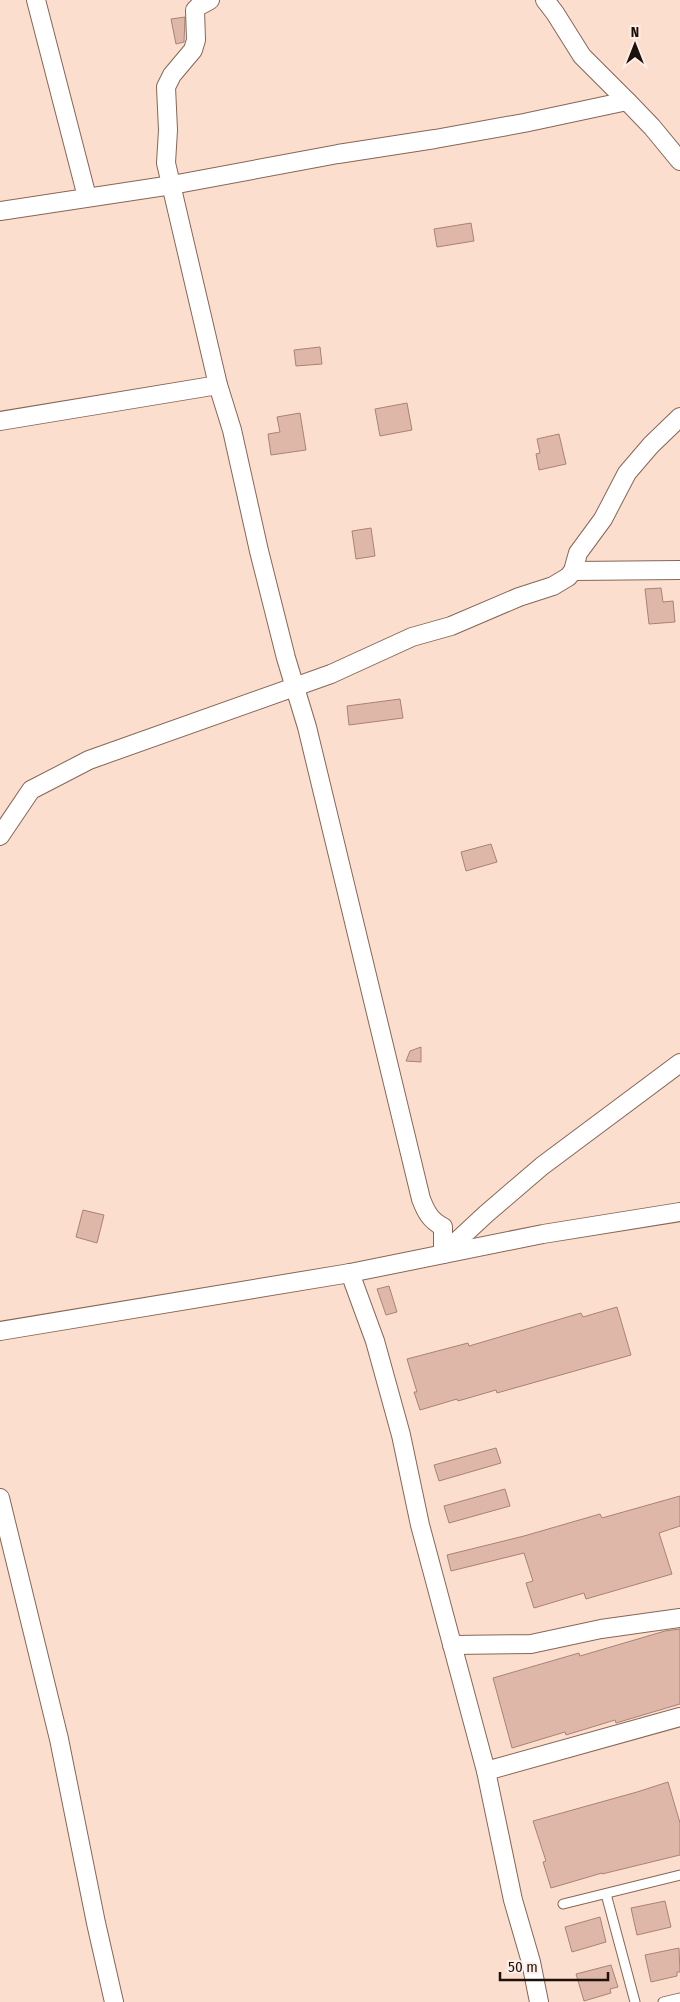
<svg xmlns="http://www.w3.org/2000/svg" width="680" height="2002" font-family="'Fira Sans Condensed',sans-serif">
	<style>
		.building { fill: #deb7a9; stroke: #a78376 }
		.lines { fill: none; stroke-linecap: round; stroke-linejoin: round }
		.service-casing { stroke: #876656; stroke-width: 11 }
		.minor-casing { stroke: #876656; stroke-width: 20 }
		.service { stroke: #fff; stroke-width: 9 }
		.minor { stroke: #fff; stroke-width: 18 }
	</style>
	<rect width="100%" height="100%" fill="#fcdecf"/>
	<g class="building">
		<polygon points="185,17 184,42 176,44 171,19"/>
		<polygon points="471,223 474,241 437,247 434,229"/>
		<polygon points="320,347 322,364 296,366 294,350"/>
		<polygon points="407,403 412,430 380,436 375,409"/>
		<polygon points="300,413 306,450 271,455 268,434 280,432 277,417"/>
		<polygon points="559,434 566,464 539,470 536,454 540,453 537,439"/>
		<polygon points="371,528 375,556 356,559 352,531"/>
		<polygon points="661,588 663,602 673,601 675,622 649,624 645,589"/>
		<polygon points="400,699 403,718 349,725 347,706"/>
		<polygon points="491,844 497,862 466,871 461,852"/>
		<polygon points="421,1047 421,1062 406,1061 410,1051"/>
		<polygon points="83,1210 104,1215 97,1243 76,1237"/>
		<polygon points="389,1286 397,1312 386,1315 377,1289"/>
		<polygon points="617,1307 631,1355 497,1393 496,1390 458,1401 457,1399 420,1410 414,1392 417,1392 407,1359 468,1343 469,1346 581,1313 583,1317"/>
		<polygon points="496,1448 501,1463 439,1481 434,1465"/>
		<polygon points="505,1489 510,1506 449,1523 444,1506"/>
		<polygon points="680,1496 680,1526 659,1533 672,1574 586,1599 584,1593 534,1608 526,1583 533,1581 524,1553 451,1571 447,1555 524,1536 600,1514 602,1518"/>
		<polygon points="680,1629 680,1704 616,1723 615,1720 566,1735 565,1732 512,1748 493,1678 579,1653 580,1656 665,1631"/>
		<polygon points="668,1782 680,1823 680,1855 602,1874 602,1873 551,1888 543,1862 546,1861 533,1821 637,1792"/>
		<polygon points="665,1901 671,1927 637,1935 631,1908"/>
		<polygon points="600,1917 606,1942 572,1952 565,1927"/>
		<polygon points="679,1948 680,1972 677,1972 677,1976 651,1982 645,1955"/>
		<polygon points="611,1965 618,1987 610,1989 611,1993 584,2001 576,1974"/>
	</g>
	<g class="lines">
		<defs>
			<g id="service">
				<polyline points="606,1894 635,2002"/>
				<polyline points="563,1904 680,1875"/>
				<polyline points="663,2002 680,1998"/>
			</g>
			<g id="minor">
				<polyline points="36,0 87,197"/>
				<path d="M 210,0 L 199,6 L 195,10 L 196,40 L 193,50 L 172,75 L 166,87 L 168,130 L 166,163 L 218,385 L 232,430 L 259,551 L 286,658 L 307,727 L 421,1199 C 426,1212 430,1220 443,1227 L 443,1254"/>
				<polyline points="545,0 555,13 582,56 627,101"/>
				<polyline points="0,211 172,185 338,154 435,139 524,123 627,101 652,127 680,161"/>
				<polyline points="0,421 218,385"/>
				<polyline points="573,571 680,570"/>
				<polyline points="0,836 31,790 89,760 331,674 412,637 451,626 519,597 553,586 568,577 573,571 578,553 603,519 627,473 651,445 680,417"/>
				<polyline points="443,1254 486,1214 542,1166 680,1063"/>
				<polyline points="350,1273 375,1341 401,1435 420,1525 486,1771 513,1900 531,1962 539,2002"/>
				<polyline points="0,1331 350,1273 543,1234 680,1212"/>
				<polyline points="0,1498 59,1739 96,1923 114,2002"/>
				<polyline points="452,1645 531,1644 601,1629 680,1618"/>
				<polyline points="486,1771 680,1717"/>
			</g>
		</defs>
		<use href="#service" class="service-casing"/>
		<use href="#minor" class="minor-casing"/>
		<use href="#service" class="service"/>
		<use href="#minor" class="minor"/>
	</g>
	<g transform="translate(635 45)" stroke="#feeee7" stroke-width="4" paint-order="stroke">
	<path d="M0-4L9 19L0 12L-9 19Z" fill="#1d110b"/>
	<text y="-8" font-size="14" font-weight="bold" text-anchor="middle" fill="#1d110b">N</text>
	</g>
	<path d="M500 1972v8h108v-8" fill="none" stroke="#1d110b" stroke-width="2.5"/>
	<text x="508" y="1972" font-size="15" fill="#1d110b" stroke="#feeee7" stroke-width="4" paint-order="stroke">50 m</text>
</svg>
